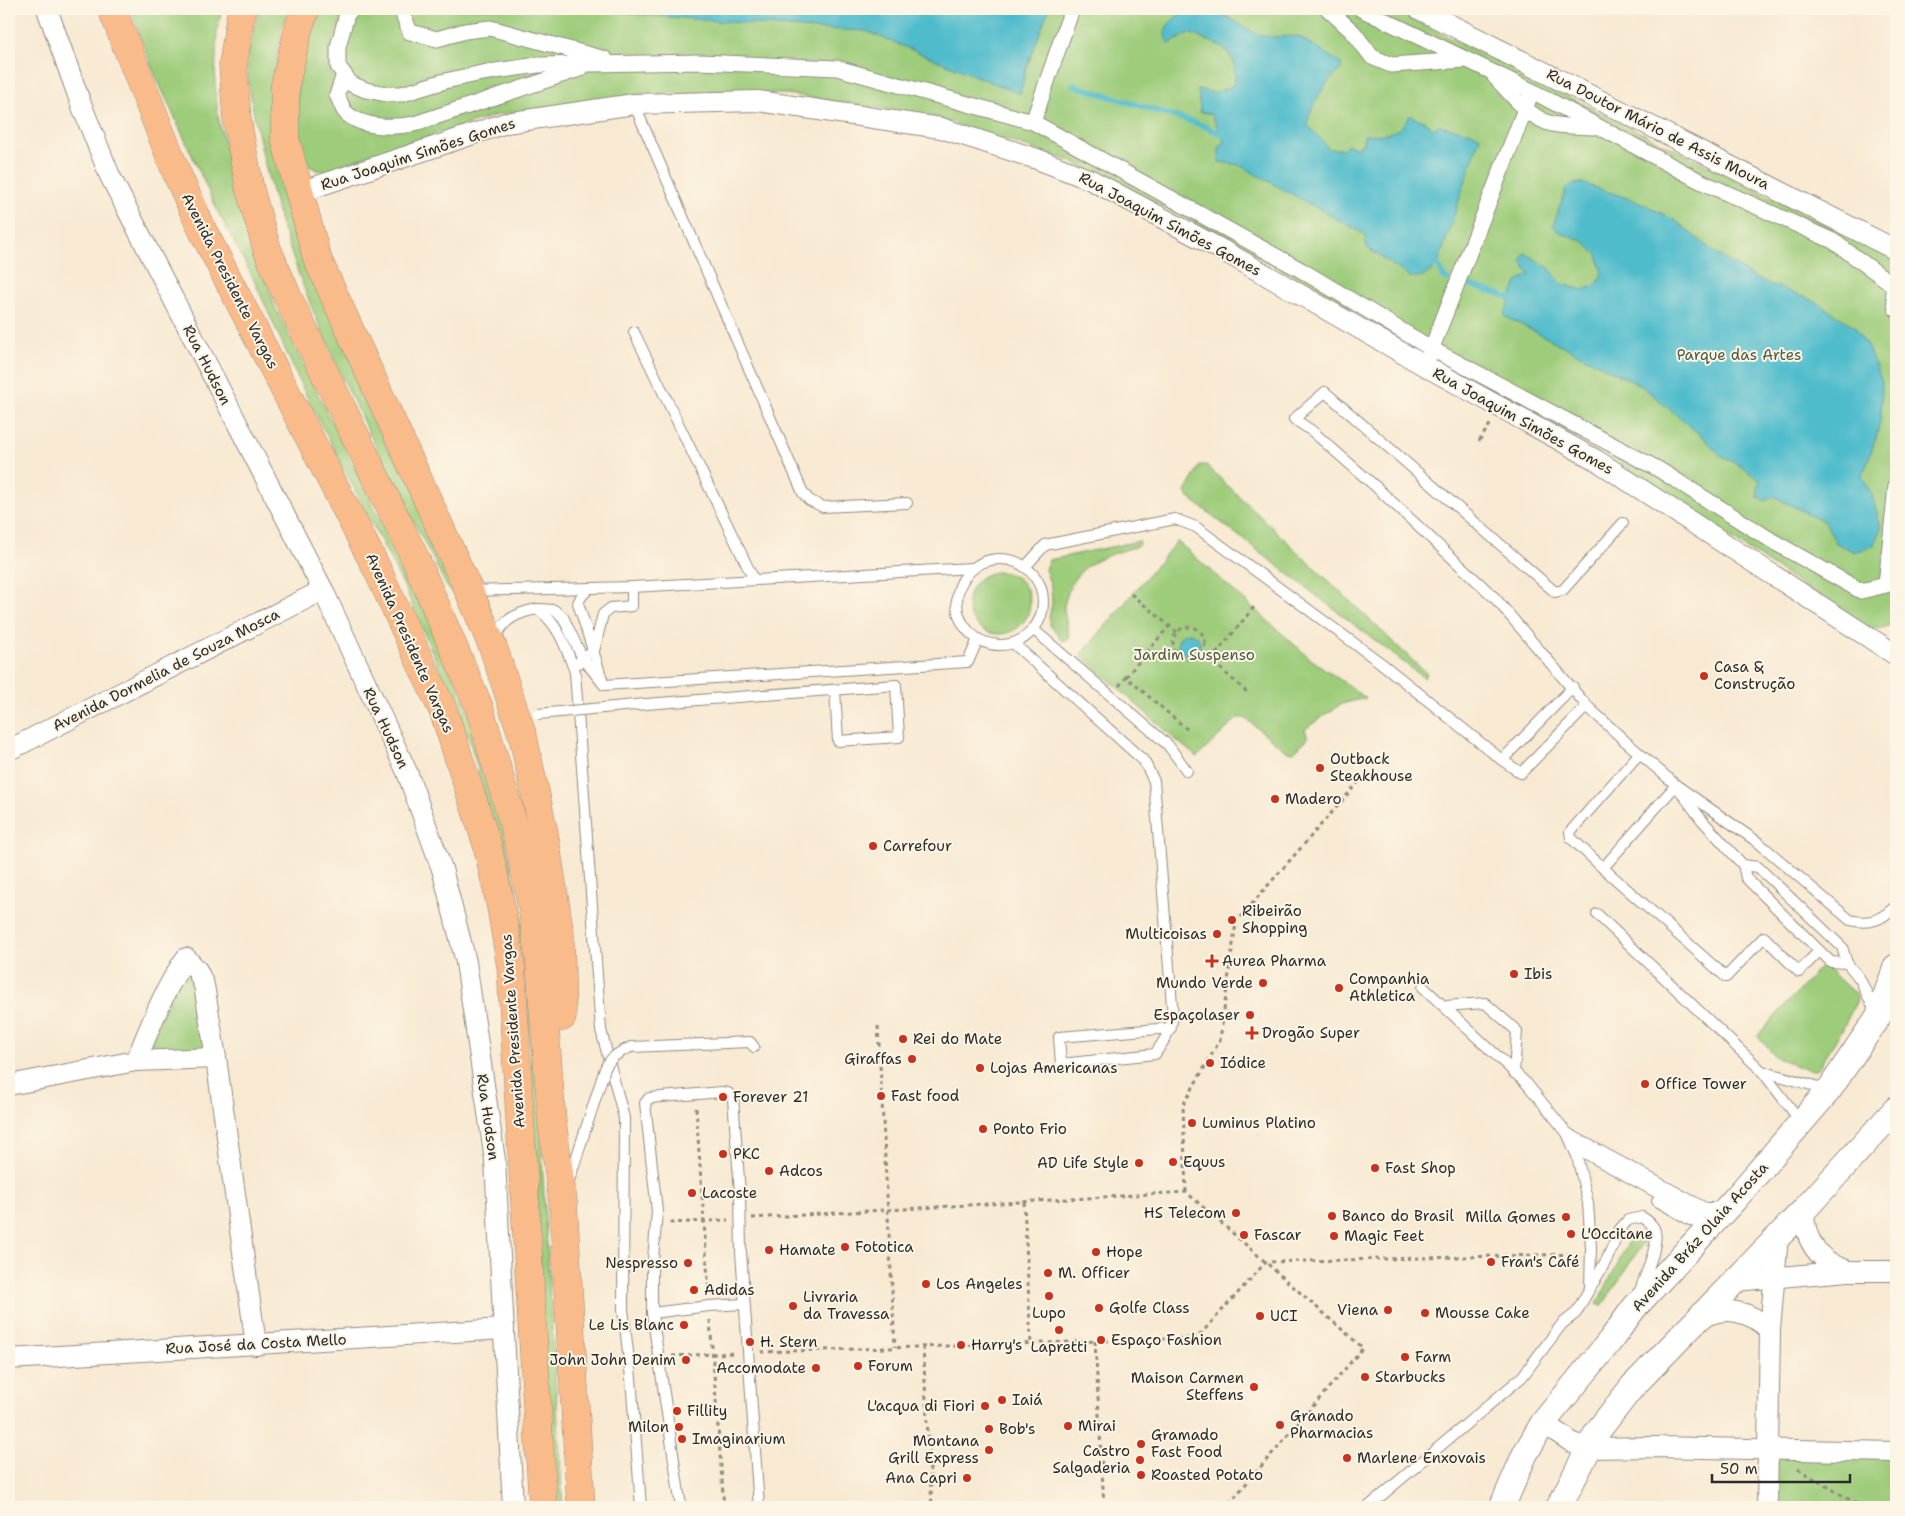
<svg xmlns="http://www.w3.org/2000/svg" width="1905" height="1516" font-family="'Shantell Sans',sans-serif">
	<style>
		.green { fill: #9dcc7a; stroke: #647c52 }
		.water { fill: #50bccc; stroke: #3e747c }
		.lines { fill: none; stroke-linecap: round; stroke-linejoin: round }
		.stream { stroke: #50bccc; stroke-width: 5.5 }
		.service-casing { stroke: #928a7e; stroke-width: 12 }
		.pedestrian-casing { stroke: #928a7e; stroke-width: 17 }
		.minor-casing { stroke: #928a7e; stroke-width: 22 }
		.tertiary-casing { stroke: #928a7e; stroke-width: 27 }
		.primary-casing { stroke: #928a7e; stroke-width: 29 }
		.path { stroke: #928a7e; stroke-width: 3; stroke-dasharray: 4 4; stroke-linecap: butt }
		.service { stroke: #fff; stroke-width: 10 }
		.pedestrian { stroke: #fff; stroke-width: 15 }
		.minor { stroke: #fff; stroke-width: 20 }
		.tertiary { stroke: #fff; stroke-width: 25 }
		.primary { stroke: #fabb8b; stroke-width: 28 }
		.service-bridge-casing { stroke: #928a7e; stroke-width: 12; stroke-linecap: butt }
		.service-bridge { stroke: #fff; stroke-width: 10 }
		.poi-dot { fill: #c8321e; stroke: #fcf5e5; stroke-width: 2 }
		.labels { text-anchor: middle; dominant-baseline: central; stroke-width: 4; stroke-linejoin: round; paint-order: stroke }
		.street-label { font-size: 15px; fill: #2b2b2b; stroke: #fcf5e5 }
		.park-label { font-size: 15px; fill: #4d5b43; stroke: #fcf5e5 }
		.poi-label { font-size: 15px; fill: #2b2b2b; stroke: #fcf5e5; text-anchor: start }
	</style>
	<rect width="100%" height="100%" fill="#fcf5e5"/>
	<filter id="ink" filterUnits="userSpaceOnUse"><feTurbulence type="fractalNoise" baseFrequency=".02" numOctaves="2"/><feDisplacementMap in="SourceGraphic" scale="10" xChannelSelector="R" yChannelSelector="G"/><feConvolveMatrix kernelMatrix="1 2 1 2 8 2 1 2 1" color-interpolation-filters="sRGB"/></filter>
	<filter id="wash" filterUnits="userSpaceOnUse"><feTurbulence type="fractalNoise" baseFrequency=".0096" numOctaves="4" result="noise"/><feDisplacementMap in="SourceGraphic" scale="20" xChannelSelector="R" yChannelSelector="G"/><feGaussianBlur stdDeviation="1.12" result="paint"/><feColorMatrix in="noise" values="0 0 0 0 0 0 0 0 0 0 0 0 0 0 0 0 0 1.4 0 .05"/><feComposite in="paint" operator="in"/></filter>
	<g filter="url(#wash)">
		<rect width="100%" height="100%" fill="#f8e9d2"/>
		<g class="green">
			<polygon points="131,9 222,9 217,32 215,82 218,116 234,187 253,243 276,309 443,647 475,729 505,836 534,985 543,1179 563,1507 553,1507 547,1415 530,1044 523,954 490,813 468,736 404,586 301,385 253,278 218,212 151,66 140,37"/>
			<path d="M 260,9 L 288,9 C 276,40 276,75 274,108 L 457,590 L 455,596 L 448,589 C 376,445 293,301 260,142 C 255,120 246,82 248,60 C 250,43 254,25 260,9 Z"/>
			<polygon points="320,9 1392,9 1896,259 1896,623 1882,628 1863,627 1606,454 1228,239 1070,161 931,116 787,94 641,94 497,115 358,159 328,171 317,170 309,166 304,160 300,149 297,97 299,71 315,20"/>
			<polygon points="1200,465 1206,465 1427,674 1424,678 1188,497 1185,492"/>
			<path d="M 1139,541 L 1140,544 L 1138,546 C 1110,555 1081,560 1069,590 C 1067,596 1064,602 1064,608 C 1065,619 1068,629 1069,639 L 1062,641 L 1050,625 L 1049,618 L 1052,603 L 1051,587 L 1045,569 L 1049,560 Z"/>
			<polygon points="1177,541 1312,660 1366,698 1341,704 1305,729 1308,738 1294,752 1286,751 1245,718 1238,718 1197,757 1176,740 1081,655"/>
			<circle cx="999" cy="603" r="31"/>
			<polygon points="1823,964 1856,995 1857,1000 1842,1030 1819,1067 1812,1070 1799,1067 1776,1057 1757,1036"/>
			<polygon points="187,965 215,1053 139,1058"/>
			<polygon points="1631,1237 1641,1239 1643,1243 1602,1306 1597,1304"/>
			<polygon points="1768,1451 1896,1452 1896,1507 1767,1507"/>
		</g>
		<g class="water">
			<polygon points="622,9 1049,9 1026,69 1020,94 866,31 814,29 631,14"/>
			<path d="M 1193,9 L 1222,14 L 1257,34 L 1270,37 L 1298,36 L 1342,64 L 1340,70 C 1324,83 1312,104 1307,124 C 1315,135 1322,137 1328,149 L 1343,149 L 1348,144 L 1355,148 L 1363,143 L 1364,135 L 1387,134 L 1399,129 L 1410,116 L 1424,121 L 1433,129 L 1439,125 L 1473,133 L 1480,137 L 1438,264 C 1429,274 1423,279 1410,277 L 1366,247 L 1366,235 L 1239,165 L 1219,162 L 1219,147 L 1225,142 L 1211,114 L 1200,112 L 1198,89 L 1215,93 L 1234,85 C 1240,48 1218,45 1189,33 L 1169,44 C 1156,27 1179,13 1193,9 Z"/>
			<polygon points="1582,183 1642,203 1676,221 1718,255 1755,278 1816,302 1855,327 1868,348 1882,382 1881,416 1877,435 1862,477 1872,495 1881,528 1873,546 1855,552 1836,543 1825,522 1773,496 1765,501 1757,496 1760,480 1733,461 1720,455 1704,438 1643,387 1504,316 1517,282 1530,274 1521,262 1525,253 1549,268 1562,284 1583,290 1598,284 1602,272 1598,256 1582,240 1562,234 1553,226 1566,189 1570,185"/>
			<circle cx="1189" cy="644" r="11"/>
		</g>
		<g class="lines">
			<g class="stream">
				<polyline points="1073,85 1202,125 1227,137"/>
				<polyline points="1433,260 1438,264 1444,277 1448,279"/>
				<polyline points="1467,284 1517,300"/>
			</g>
		</g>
	</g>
	<g filter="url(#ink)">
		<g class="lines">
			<defs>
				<g id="service">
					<polyline points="634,104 803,493 809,500 823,507 907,503"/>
					<polyline points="634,332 754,580"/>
					<path d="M 1623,523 L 1563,590 L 1555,592 L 1325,392 L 1294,419 L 1312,431 L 1375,486 L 1495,598 L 1587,706 L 1625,741 L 1676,785 L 1759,843 L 1850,920 C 1870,925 1881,920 1896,906"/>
					<circle cx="1000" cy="602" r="43"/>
					<polyline points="1025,567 1045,545 1175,519 1196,527 1381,663 1502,760 1521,773 1587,706"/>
					<polyline points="589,588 581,597 578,603 602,679"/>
					<polyline points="470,591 632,587 973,568"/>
					<polyline points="539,609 554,610 563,617 582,657 604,685 968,662 978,639"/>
					<polyline points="1033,629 1168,745 1187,771"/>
					<path d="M 495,641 C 500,620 518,612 538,609 C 560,626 566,648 575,672 L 601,1030 L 624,1118 L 623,1309 L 631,1378 L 641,1507"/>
					<path d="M 1013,643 L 1144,761 L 1154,781 L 1173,1017 C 1170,1032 1164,1041 1155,1054 L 1061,1064 L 1059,1037 L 1171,1028"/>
					<polyline points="579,663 582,657 594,651 603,614 611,608 632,606 632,587"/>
					<polyline points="646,704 896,685 899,737 838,741 835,690"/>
					<polyline points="1502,760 1573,687"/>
					<polyline points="1676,785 1603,868 1726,977 1764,937 1799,972 1819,951"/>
					<polyline points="1681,792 1701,819 1743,865 1746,878 1831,962 1847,963 1860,979 1876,1013"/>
					<polyline points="1743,865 1758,867 1842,947 1847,963"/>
					<polyline points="1603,868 1571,838 1570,832 1639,754"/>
					<polyline points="1597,914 1762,1071"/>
					<polyline points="1445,1006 1485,1003 1517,1031 1514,1073"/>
					<polyline points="631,1047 750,1042 754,1047"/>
					<polyline points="1801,1122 1762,1071 1829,1090"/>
					<polyline points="1567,1133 1705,1208 1718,1208 1723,1205"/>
					<polyline points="1572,1146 1696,1214 1716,1215"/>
					<polyline points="568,1184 603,1075"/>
					<polyline points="1657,1201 1690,1220 1705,1222"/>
					<path d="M 1591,1287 L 1607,1259 L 1620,1229 L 1628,1220 L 1642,1217 C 1647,1220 1651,1223 1654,1228 C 1661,1242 1644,1277 1640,1291"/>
					<polyline points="652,1313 709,1306 744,1304"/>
					<polyline points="681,1507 652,1313 652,1272 657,1211 645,1103 649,1098 722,1092 728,1093 733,1098 740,1193 741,1252 759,1507"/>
					<polyline points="1368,1507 1522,1377 1562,1324 1576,1313 1590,1288 1591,1248 1588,1203 1577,1156 1567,1133 1527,1084 1423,987"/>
				</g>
				<g id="pedestrian">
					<polyline points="352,9 347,14 338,47 338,66 351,84 366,90 386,94 402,94 445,81 482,73 538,65 699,62 837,68 1033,122 1301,270 1432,349 1658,469 1774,542 1861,591 1886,585 1896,486"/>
					<polyline points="401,9 410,32 437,39 465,31 490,28 605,59"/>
					<polyline points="1328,9 1354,33 1372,57 1391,65 1465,60"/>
					<polyline points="1361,9 1532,91 1700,181 1833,241 1892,284 1896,309"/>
					<path d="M 344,74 L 337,95 C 340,100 342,109 346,113 C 362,128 394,128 414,124 L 580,69"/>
					<path d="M 1495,77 C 1511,94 1529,118 1552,124 C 1565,127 1581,126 1594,127"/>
					<polyline points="1033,122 1072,9"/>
					<polyline points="1428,358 1532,91"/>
				</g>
				<g id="minor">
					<polyline points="47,9 81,104 110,176 323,590 407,772 442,869 466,962 495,1160 513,1507"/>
					<polyline points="1419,9 1896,250"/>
					<polyline points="300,192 506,123 634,104 758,101 941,128 1037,159 1091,180 1224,251 1425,366 1596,460 1896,655"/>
					<polyline points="9,750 323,590"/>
					<path d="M 136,1061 C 151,1025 164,989 186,958 L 197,970 L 204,985 L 216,1058 L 256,1345"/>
					<polyline points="9,1085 136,1061 216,1058"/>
					<path d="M 1804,1210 C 1804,1239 1817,1261 1846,1270"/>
					<polyline points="1735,1281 1848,1271 1896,1271"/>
					<path d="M 1699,1320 C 1724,1304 1750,1311 1770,1330"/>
					<polyline points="9,1359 504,1329"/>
					<polyline points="1543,1423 1573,1443 1587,1448 1656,1447 1896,1452"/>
					<polyline points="1767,1507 1770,1330 1778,1236"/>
				</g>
				<g id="tertiary">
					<polyline points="1502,1507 1525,1454 1543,1423 1610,1341 1634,1308 1735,1199 1829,1090 1878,1017 1896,967"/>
					<polyline points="1559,1507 1597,1432 1632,1387 1804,1210 1896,1109"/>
				</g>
				<g id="primary">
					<polyline points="112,9 177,174 203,231 377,569 444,713 487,844 501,907 511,967 543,1507"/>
					<polyline points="243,9 240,19 233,65 237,120 250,190 267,249 288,298 415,558 479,707 519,843 532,906 540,963 552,1122 563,1202 581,1507"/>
					<polyline points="306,9 299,26 285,85 285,138 317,258 469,591 493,647 523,737 544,833 560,935 562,1017"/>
				</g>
			</defs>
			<use href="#service" class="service-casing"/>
			<use href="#pedestrian" class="pedestrian-casing"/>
			<use href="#minor" class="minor-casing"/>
			<use href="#tertiary" class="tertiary-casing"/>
			<use href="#primary" class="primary-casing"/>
			<g class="path">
				<polyline points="1479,441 1491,423"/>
				<polyline points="1131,594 1177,632"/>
				<circle cx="1189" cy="643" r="16"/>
				<polyline points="1202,652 1249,694"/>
				<polyline points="1211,660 1254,607"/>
				<polyline points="1126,677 1169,626"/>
				<polyline points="1119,686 1126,677 1188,730"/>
				<polyline points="878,1026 895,1347"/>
				<polyline points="696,1108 709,1294"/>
				<polyline points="1186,1192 1183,1105 1220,1040 1236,922 1361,779"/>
				<polyline points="1024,1202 1031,1343"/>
				<polyline points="752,1218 1186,1192 1363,1348 1226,1507"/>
				<polyline points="670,1223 728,1220"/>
				<polyline points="710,1320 724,1507"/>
				<polyline points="1095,1341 1104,1507"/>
				<polyline points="923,1347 932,1507"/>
				<polyline points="761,1352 1197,1338 1266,1262 1578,1254"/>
				<polyline points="672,1356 735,1353"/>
				<polyline points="1798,1469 1862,1507"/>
			</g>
			<use href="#service" class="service"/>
			<use href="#pedestrian" class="pedestrian"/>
			<use href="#minor" class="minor"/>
			<use href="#tertiary" class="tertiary"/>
			<use href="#primary" class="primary"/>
			<defs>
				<g id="service-bridge">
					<polyline points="538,714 646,704"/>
					<path d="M 603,1075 C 606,1060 617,1053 631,1047"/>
				</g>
			</defs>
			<use href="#service-bridge" class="service-bridge-casing"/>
			<use href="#service-bridge" class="service-bridge"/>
		</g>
	</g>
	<g class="poi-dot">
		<circle cx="1704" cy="676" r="5"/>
		<circle cx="1320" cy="768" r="5"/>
		<circle cx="1275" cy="799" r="5"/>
		<circle cx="873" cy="846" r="5"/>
		<circle cx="1232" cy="920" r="5"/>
		<circle cx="1217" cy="934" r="5"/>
		<path d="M1209.5 953.5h5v5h5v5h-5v5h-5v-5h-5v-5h5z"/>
		<circle cx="1514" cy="974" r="5"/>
		<circle cx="1263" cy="983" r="5"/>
		<circle cx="1339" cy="988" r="5"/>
		<circle cx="1250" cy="1015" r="5"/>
		<path d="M1249.5 1025.5h5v5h5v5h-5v5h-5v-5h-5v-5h5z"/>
		<circle cx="903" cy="1039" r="5"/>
		<circle cx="912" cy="1059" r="5"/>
		<circle cx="1210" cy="1063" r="5"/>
		<circle cx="980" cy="1068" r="5"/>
		<circle cx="1645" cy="1084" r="5"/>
		<circle cx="881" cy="1096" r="5"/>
		<circle cx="723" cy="1097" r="5"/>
		<circle cx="1192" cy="1123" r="5"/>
		<circle cx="983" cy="1129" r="5"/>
		<circle cx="723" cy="1154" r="5"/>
		<circle cx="1173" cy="1162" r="5"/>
		<circle cx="1139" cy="1163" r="5"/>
		<circle cx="1375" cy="1168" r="5"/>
		<circle cx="769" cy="1171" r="5"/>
		<circle cx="692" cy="1193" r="5"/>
		<circle cx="1236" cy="1213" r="5"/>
		<circle cx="1332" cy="1216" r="5"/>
		<circle cx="1566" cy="1217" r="5"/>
		<circle cx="1571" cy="1234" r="5"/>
		<circle cx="1244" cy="1235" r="5"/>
		<circle cx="1334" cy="1236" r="5"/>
		<circle cx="845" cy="1247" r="5"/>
		<circle cx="769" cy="1250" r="5"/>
		<circle cx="1096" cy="1252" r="5"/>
		<circle cx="1491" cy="1262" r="5"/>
		<circle cx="688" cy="1263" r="5"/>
		<circle cx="1048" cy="1273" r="5"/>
		<circle cx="926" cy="1284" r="5"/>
		<circle cx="694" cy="1290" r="5"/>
		<circle cx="1049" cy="1296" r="5"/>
		<circle cx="793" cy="1306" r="5"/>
		<circle cx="1099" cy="1308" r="5"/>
		<circle cx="1388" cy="1310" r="5"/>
		<circle cx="1425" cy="1313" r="5"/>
		<circle cx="1260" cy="1316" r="5"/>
		<circle cx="684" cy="1325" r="5"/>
		<circle cx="1059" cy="1330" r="5"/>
		<circle cx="1101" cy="1340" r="5"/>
		<circle cx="750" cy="1342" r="5"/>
		<circle cx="961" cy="1345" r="5"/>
		<circle cx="1405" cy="1357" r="5"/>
		<circle cx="686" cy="1360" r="5"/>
		<circle cx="858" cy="1366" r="5"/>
		<circle cx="816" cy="1368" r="5"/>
		<circle cx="1365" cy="1377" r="5"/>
		<circle cx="1254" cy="1387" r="5"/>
		<circle cx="1002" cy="1400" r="5"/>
		<circle cx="985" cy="1406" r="5"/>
		<circle cx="677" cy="1411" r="5"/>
		<circle cx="1280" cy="1425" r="5"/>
		<circle cx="1068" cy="1426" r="5"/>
		<circle cx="679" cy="1427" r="5"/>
		<circle cx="989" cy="1429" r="5"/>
		<circle cx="682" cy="1439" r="5"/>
		<circle cx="1141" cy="1444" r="5"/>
		<circle cx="989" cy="1450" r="5"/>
		<circle cx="1347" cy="1458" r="5"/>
		<circle cx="1140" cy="1460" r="5"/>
		<circle cx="1141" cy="1475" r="5"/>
		<circle cx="967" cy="1478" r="5"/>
	</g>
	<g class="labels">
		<g class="street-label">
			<text transform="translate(1658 129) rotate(27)">Rua Doutor Mário de Assis Moura</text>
			<text transform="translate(418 154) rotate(-18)">Rua Joaquim Simões Gomes</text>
			<text transform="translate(1170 224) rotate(28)">Rua Joaquim Simões Gomes</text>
			<text transform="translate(230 281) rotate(63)">Avenida Presidente Vargas</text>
			<text transform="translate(207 365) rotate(63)">Rua Hudson</text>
			<text transform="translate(1523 421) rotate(29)">Rua Joaquim Simões Gomes</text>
			<text transform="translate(410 643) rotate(66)">Avenida Presidente Vargas</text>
			<text transform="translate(166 670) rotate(-27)">Avenida Dormelia de Souza Mosca</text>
			<text transform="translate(386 728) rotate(65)">Rua Hudson</text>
			<text transform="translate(513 1031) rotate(-94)">Avenida Presidente Vargas</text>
			<text transform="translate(488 1117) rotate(82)">Rua Hudson</text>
			<text transform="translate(1700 1237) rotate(-48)">Avenida Bráz Olaia Acosta</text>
			<text transform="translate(256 1344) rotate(-3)">Rua José da Costa Mello</text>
		</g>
		<g class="park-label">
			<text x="1739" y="355">Parque das Artes</text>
			<text x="1194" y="655">Jardim Suspenso</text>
		</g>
		<g class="poi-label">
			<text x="1714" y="667">Casa &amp;<tspan x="1714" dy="17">Construção</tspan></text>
			<text x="1330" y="759">Outback<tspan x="1330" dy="17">Steakhouse</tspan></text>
			<text x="1285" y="799">Madero</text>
			<text x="883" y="846">Carrefour</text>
			<text x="1242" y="911">Ribeirão<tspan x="1242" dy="17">Shopping</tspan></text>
			<text x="1207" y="934" text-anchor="end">Multicoisas</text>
			<text x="1222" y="961">Aurea Pharma</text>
			<text x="1524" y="974">Ibis</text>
			<text x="1349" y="979">Companhia<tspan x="1349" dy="17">Athletica</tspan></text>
			<text x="1253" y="983" text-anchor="end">Mundo Verde</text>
			<text x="1240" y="1015" text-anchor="end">Espaçolaser</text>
			<text x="1262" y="1033">Drogão Super</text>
			<text x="913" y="1039">Rei do Mate</text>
			<text x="902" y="1059" text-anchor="end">Giraffas</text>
			<text x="1220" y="1063">Iódice</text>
			<text x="990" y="1068">Lojas Americanas</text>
			<text x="1655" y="1084">Office Tower</text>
			<text x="891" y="1096">Fast food</text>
			<text x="733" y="1097">Forever 21</text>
			<text x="1202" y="1123">Luminus Platino</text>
			<text x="993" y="1129">Ponto Frio</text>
			<text x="733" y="1154">PKC</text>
			<text x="1183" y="1162">Equus</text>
			<text x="1129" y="1163" text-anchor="end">AD Life Style</text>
			<text x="1385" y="1168">Fast Shop</text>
			<text x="779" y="1171">Adcos</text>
			<text x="702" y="1193">Lacoste</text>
			<text x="1226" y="1213" text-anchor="end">HS Telecom</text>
			<text x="1342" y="1216">Banco do Brasil</text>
			<text x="1556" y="1217" text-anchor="end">Milla Gomes</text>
			<text x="1581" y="1234">L'Occitane</text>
			<text x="1254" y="1235">Fascar</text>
			<text x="1344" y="1236">Magic Feet</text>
			<text x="855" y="1247">Fototica</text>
			<text x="779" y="1250">Hamate</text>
			<text x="1106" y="1252">Hope</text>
			<text x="1501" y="1262">Fran's Café</text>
			<text x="678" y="1263" text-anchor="end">Nespresso</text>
			<text x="1058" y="1273">M. Officer</text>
			<text x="936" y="1284">Los Angeles</text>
			<text x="704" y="1290">Adidas</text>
			<text x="803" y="1297">Livraria<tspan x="803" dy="17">da Travessa</tspan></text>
			<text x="1109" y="1308">Golfe Class</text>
			<text x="1378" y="1310" text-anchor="end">Viena</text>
			<text x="1049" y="1313" text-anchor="middle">Lupo</text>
			<text x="1435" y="1313">Mousse Cake</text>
			<text x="1270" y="1316">UCI</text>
			<text x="674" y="1325" text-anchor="end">Le Lis Blanc</text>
			<text x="1111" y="1340">Espaço Fashion</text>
			<text x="760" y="1342">H. Stern</text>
			<text x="971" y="1345">Harry's</text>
			<text x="1059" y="1347" text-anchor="middle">Lapretti</text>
			<text x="1415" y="1357">Farm</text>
			<text x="676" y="1360" text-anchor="end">John John Denim</text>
			<text x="868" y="1366">Forum</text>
			<text x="806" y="1368" text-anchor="end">Accomodate</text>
			<text x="1375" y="1377">Starbucks</text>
			<text x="1244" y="1378" text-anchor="end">Maison Carmen<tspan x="1244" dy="17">Steffens</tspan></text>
			<text x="1012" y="1400">Iaiá</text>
			<text x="975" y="1406" text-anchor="end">L'acqua di Fiori</text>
			<text x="687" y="1411">Fillity</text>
			<text x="1290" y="1416">Granado<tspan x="1290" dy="17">Pharmacias</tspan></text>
			<text x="1078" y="1426">Mirai</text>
			<text x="669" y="1427" text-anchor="end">Milon</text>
			<text x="999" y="1429">Bob's</text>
			<text x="1151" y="1435">Gramado<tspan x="1151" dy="17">Fast Food</tspan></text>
			<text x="692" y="1439">Imaginarium</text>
			<text x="979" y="1441" text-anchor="end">Montana<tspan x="979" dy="17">Grill Express</tspan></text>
			<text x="1130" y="1451" text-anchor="end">Castro<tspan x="1130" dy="17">Salgaderia</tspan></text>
			<text x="1357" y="1458">Marlene Enxovais</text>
			<text x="1151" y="1475">Roasted Potato</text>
			<text x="957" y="1478" text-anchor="end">Ana Capri</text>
		</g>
	</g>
	<rect width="1905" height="1516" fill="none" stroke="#fcf5e5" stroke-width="30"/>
	<path d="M1712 1474v8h138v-8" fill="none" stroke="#2b2b2b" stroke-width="2.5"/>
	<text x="1720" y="1474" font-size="15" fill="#2b2b2b" stroke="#fcf5e5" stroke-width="4" paint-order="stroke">50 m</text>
</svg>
